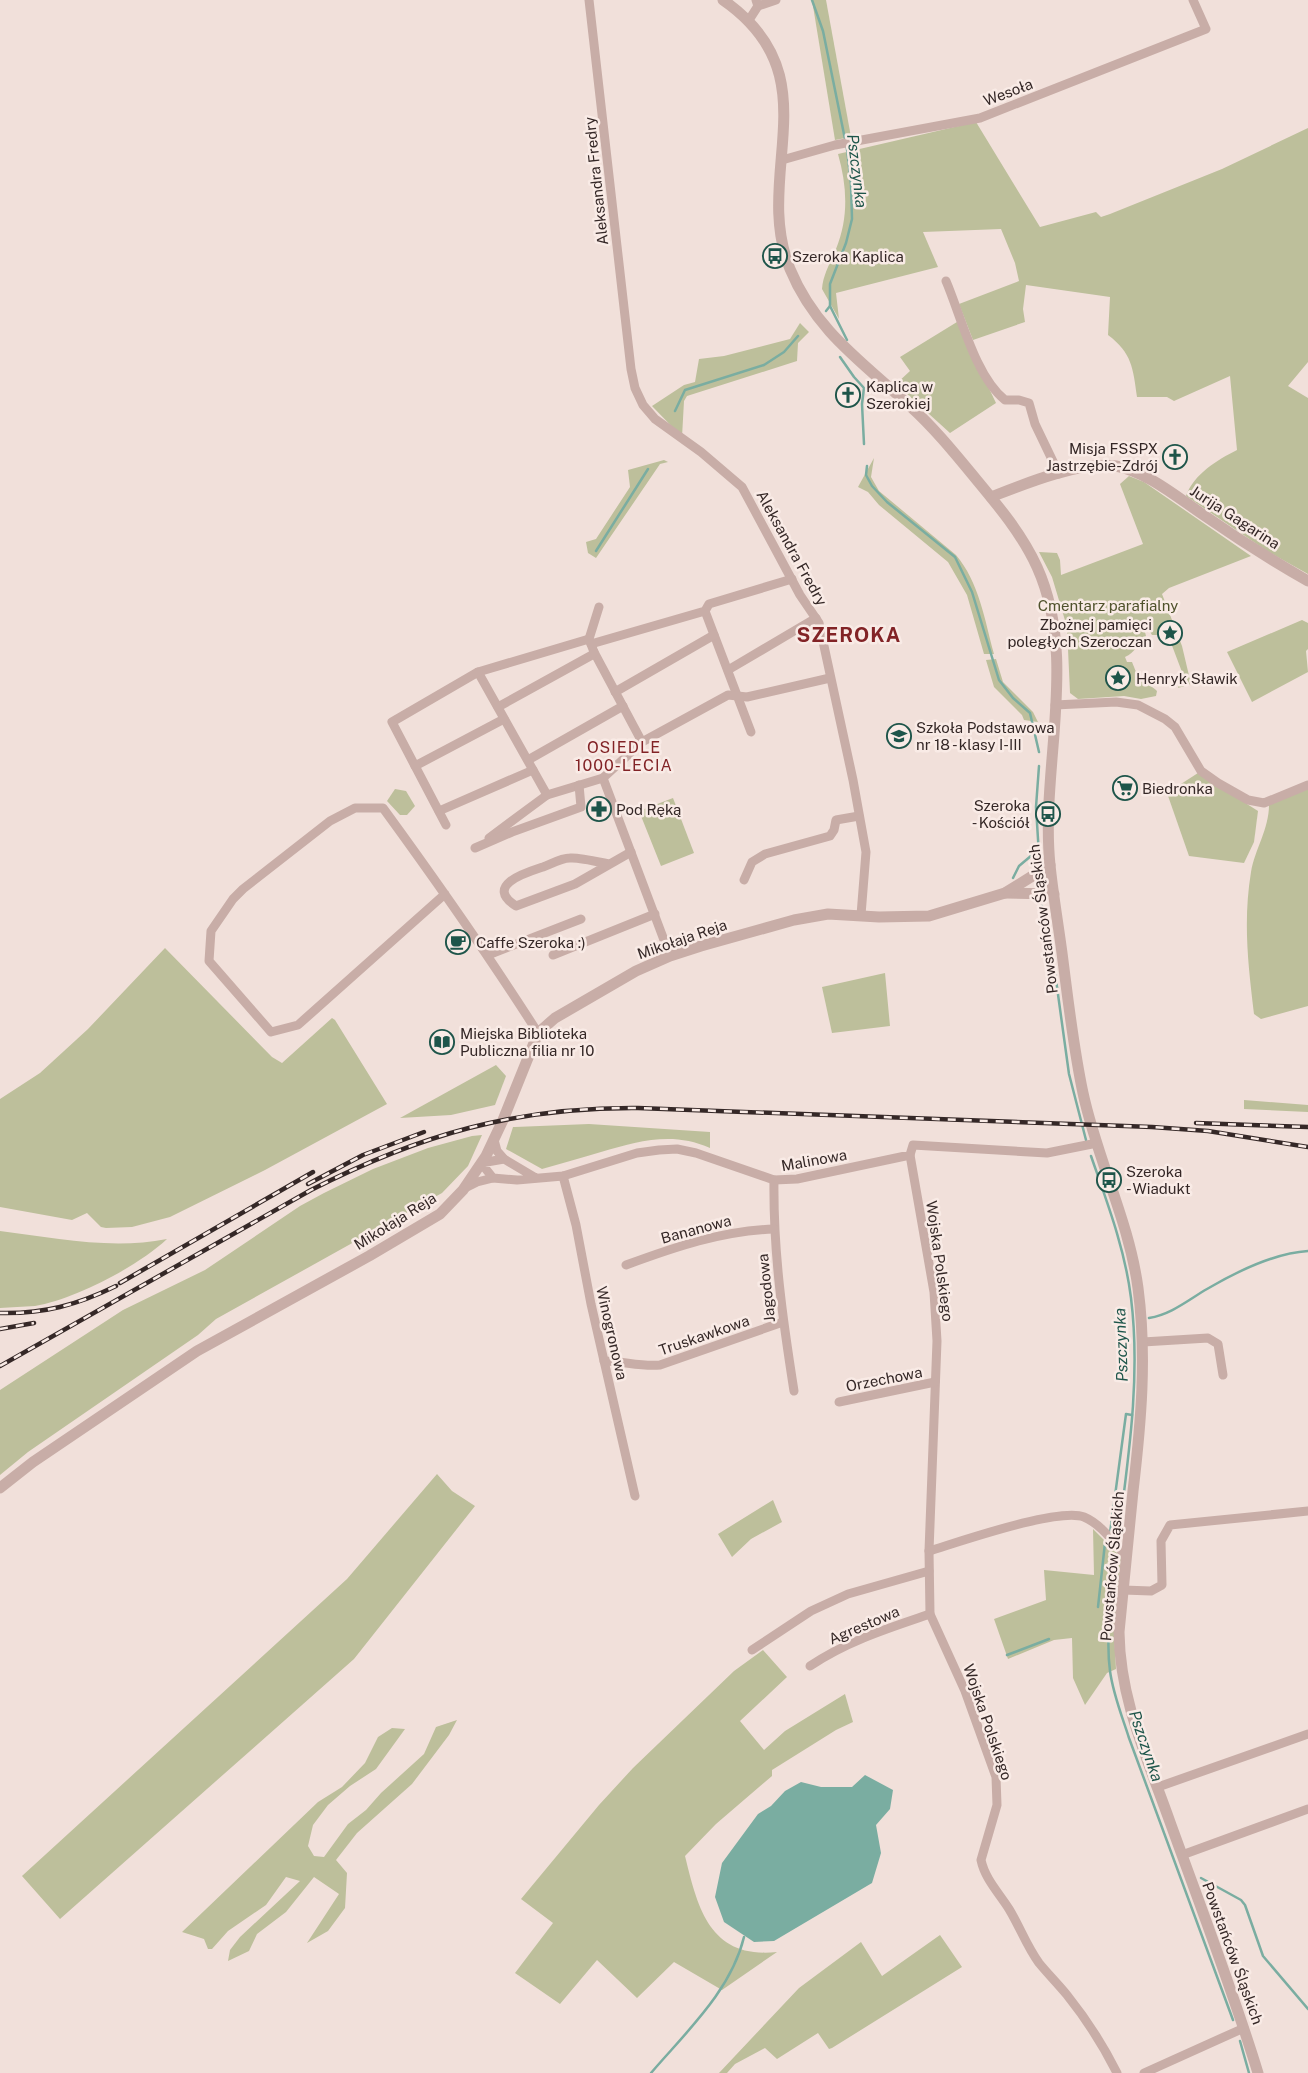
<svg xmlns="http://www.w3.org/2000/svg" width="1308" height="2073" font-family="'Public Sans',sans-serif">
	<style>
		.green { fill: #bdbf9b }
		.water { fill: #7aada1 }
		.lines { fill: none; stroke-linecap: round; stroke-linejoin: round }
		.stream { stroke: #7aada1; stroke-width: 2.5 }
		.minor { stroke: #c8ada7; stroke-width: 9 }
		.tertiary { stroke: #c8ada7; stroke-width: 11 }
		.rail-casing { stroke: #352827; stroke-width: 4.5 }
		.rail { stroke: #f9ebe6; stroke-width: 2.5; stroke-dasharray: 8; stroke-linecap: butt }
		.labels { text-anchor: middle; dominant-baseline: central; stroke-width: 5; stroke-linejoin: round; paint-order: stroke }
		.street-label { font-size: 15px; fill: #352827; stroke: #f9ebe6 }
		.poi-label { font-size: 15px; fill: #352827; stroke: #f9ebe6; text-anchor: start }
		.park-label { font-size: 15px; fill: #4f522c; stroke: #f9ebe6 }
		.water-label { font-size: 16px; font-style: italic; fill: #1e554a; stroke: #f9ebe6 }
		.neighbourhood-label { font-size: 16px; letter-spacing: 1px; fill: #822326; stroke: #f9ebe6 }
		.district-label { font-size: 20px; font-weight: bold; letter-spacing: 1px; fill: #822326; stroke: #f9ebe6 }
	</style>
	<rect width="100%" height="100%" fill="#f1e0da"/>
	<g class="green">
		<polygon points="812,0 826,0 851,137 835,140"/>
		<path d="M 976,122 L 1040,227 L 1096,212 L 1101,217 L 1110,214 L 1222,169 L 1308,128 L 1308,362 L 1288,386 L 1308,398 L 1308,574 L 1267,551 L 1186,496 C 1194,474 1217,460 1237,450 L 1230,376 L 1174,401 L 1167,397 L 1137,397 C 1133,368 1132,353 1108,335 L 1110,297 L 1026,285 L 1023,309 L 1025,322 L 973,340 L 959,304 L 1019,281 L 1015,263 L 1001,229 L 923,232 L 938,267 L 836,293 L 839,319 L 822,289 C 823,274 831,262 836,249 C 849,217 847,186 838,154 Z"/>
		<polygon points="957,322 996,403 950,433 896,384 910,371 900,357"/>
		<polygon points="800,323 809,332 798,343 797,361 687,396 684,401 682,437 652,406 684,385 695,382 699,359 724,356 790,339"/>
		<path d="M 874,458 L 871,477 L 879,491 L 956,555 C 979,582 985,621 994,654 L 984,654 L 967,595 L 948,562 L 879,505 L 868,492 L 858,487 Z"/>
		<polygon points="664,460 668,462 660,464 596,558 588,553 586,542 596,539 630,487 628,470"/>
		<path d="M 1129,476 L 1144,482 L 1251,556 L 1169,588 L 1162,594 L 1182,646 L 1191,684 L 1178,688 L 1182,672 L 1168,635 L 1152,635 L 1149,630 L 1145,632 L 1146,636 C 1138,643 1135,653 1125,657 L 1127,662 L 1132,662 C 1135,669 1137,677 1143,681 C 1148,685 1152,686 1157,691 L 1156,696 L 1141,699 L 1124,696 L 1078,699 L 1070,693 L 1067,627 L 1052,577 L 1039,552 L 1057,553 L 1060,560 L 1061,575 L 1143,544 L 1120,484 Z"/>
		<polygon points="1302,620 1308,623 1308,649 1306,651 1308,672 1252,702 1227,652"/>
		<polygon points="996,659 1003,682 1033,712 1038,722 1024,720 1022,715 994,687 986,660"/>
		<polygon points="1198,773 1258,811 1254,842 1244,863 1189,856 1167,793"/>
		<path d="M 1308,787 L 1308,1006 L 1261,1019 L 1254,1014 C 1248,964 1243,921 1251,872 C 1255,849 1269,829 1269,805 Z"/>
		<polygon points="395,789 406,791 415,806 407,815 400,815 387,801"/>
		<polygon points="673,798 694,853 661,866 639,811"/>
		<polygon points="165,948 272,1057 282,1063 332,1018 335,1020 387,1104 265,1170 170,1217 132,1227 106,1228 101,1227 87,1213 72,1220 0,1207 0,1099 40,1073 88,1029"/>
		<polygon points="885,973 890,1026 832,1033 822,987"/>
		<polygon points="496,1065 506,1076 495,1105 451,1115 400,1118"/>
		<polygon points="1244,1100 1308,1105 1308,1112 1244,1109"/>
		<path d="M 589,1124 L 710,1132 L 710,1148 C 673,1131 638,1141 601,1152 C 582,1158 562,1163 542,1169 L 506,1149 L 513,1127 L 515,1127 Z"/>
		<polygon points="482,1135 468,1166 442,1193 216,1319 198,1335 28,1452 0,1475 0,1390 123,1310 205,1270 300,1206 324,1193 373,1169 428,1148 472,1136"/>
		<path d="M 0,1231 C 55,1238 112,1250 167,1239 C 137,1267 75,1299 35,1306 C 23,1307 11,1307 0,1308 Z"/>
		<polygon points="437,1474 452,1491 475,1506 354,1659 60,1919 22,1876 347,1579"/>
		<polygon points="773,1500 782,1522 751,1539 732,1557 718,1534"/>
		<polygon points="1093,1529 1121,1557 1114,1630 1116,1669 1107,1673 1085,1705 1073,1678 1072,1638 1054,1640 1008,1659 994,1619 1046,1600 1044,1570 1094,1575"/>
		<path d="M 763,1650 L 787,1677 L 740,1721 L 764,1750 L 785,1731 L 845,1694 L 853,1722 L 836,1730 L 772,1770 L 772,1776 L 716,1824 L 685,1856 C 698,1909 710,1959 777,1952 L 722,1990 L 674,1962 L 637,1998 L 597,1960 L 560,2004 L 515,1973 L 553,1923 L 521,1899 L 599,1805 L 633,1768 L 734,1671 Z"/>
		<polygon points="457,1720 449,1735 412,1784 357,1833 336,1860 347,1873 345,1908 328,1931 307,1943 339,1894 314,1877 286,1912 257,1934 249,1951 228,1961 230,1950 240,1937 300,1881 286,1877 266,1905 228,1931 212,1949 208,1949 204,1939 182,1932 318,1802 342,1787 365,1763 378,1737 392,1728 405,1729 376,1769 350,1786 328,1805 313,1825 308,1846 314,1856 324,1857 348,1824 366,1810 381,1793 424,1754 436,1727"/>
		<polygon points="940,1935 962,1967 832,2048 829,2049 818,2033 777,2059 765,2048 735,2064 727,2073 719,2073 799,1988 861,1942 882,1976"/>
	</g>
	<polygon class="water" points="865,1775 893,1790 890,1809 876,1825 881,1853 872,1883 774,1941 754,1942 724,1922 715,1897 722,1863 758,1814 771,1806 785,1791 801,1782 821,1787 852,1787"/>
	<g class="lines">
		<g class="stream">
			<polyline points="812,0 823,31 847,149 851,184 852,219 846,243 830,284 830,306 847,340"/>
			<polyline points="826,311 830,306"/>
			<polyline points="840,357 854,377 864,388 862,404 864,444"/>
			<polyline points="675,411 685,390 764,365 784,352 798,336"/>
			<polyline points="867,466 866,475 872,486 887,502 955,557 972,592 999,680 1013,698 1030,713 1039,752"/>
			<polyline points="596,551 648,469"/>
			<polyline points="1039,855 1036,807 1039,766"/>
			<polyline points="1013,878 1019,866 1038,850"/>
			<polyline points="1042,906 1052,951 1069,1074 1086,1140"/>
			<path d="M 1091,1156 C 1107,1202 1125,1249 1131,1298 C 1141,1378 1128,1460 1118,1539"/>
			<path d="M 1149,1318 C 1172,1314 1188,1300 1207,1289 C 1236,1272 1275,1253 1308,1251"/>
			<polyline points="1110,1533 1126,1414 1132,1415"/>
			<path d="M 1116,1557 C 1113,1594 1105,1634 1110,1671 C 1113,1694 1122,1716 1129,1738 L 1233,2020"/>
			<polyline points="1098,1607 1105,1543"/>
			<polyline points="1007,1655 1049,1639"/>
			<polyline points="1201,1878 1241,1900 1245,1905 1263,1956 1308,2009"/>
			<polyline points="1240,2041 1249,2073"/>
			<path d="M 651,2073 C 686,2032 731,1991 744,1937"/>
		</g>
		<g class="minor">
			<polyline points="589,0 631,369 635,388 643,405 655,419 701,452 742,487 800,595 819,623 853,780 866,852 861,915"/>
			<polyline points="758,6 776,0"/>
			<polyline points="749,20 758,6 756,0"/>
			<polyline points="782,160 835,145 980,118 1206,29 1193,0"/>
			<path d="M 946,281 C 961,316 975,376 1005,400 L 1019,400 L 1029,403 L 1035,424 L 1059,474"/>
			<polyline points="599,607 589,639 594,652 642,742 603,778 670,956"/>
			<polyline points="705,611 751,732"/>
			<polyline points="589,639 478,672 547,795 603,778"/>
			<polyline points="591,644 705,611 709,604 792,579"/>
			<polyline points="728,670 816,618"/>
			<polyline points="615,692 714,635"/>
			<polyline points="1055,705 1116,702 1138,705 1165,719 1175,727 1201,771 1218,783 1248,800 1264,803 1308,785"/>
			<polyline points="498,707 592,655 594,652"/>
			<polyline points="642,742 728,695 747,697 830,678"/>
			<polyline points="528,760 623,706"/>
			<polyline points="415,766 504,719"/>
			<polyline points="439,811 533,770"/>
			<polyline points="446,825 392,722 478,672"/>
			<polyline points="489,838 547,795"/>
			<polyline points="475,848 512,832 581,807 579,785"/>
			<path d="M 609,864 C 599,862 578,857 570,858 C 561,858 551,864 543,867 C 528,872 483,885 516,906 L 575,884 L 631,852"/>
			<polyline points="744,880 752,862 765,854 830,836 834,830 836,820 859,816"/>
			<path d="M 445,894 L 298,1025 L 271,1032 L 209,961 L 211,931 L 233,899 L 243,889 L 330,821 L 355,808 L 383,808 C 437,882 489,956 538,1033"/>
			<polyline points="488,955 581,919"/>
			<polyline points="553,955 655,914"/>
			<polyline points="494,1140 497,1151 504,1159"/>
			<path d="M 910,1155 L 934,1292 L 937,1341 L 929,1551 L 930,1614 L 965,1691 L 996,1777 L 997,1805 L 981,1860 C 985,1879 999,1893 1009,1909 C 1020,1927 1027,1947 1039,1963 C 1048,1974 1058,1984 1067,1995 C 1087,2020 1103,2045 1117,2073"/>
			<polyline points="563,1176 576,1225 591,1304 635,1496"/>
			<polyline points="536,1178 504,1159 481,1163 493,1178 517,1180 563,1176 637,1153 659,1150 677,1149 696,1153 774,1180 797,1179 910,1155 913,1145 1047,1153 1097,1143"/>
			<path d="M 774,1180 C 773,1252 783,1321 794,1391"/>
			<polyline points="465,1188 477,1182 493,1178"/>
			<path d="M 626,1265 C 675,1247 721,1231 774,1229"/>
			<polyline points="1143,1342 1208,1338 1218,1344 1223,1375"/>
			<path d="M 604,1361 C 623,1361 641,1367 660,1365 L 783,1322"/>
			<polyline points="839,1402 935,1382"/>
			<path d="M 929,1551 C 959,1542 1059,1507 1084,1517 C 1101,1524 1114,1543 1126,1556"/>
			<polyline points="1123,1590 1151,1591 1162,1585 1161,1541 1170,1525 1308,1511"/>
			<polyline points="752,1650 811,1611 848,1594 929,1571"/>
			<path d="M 810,1666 C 847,1641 889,1628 930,1614"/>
			<polyline points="1158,1787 1308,1734"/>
			<polyline points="1182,1855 1308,1809"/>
			<polyline points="1144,2073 1244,2028"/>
		</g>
		<g class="tertiary">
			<path d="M 723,0 C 834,77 751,173 790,269 C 816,332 864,363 911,407 C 933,427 952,450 971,473 C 995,502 1021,532 1037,567 C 1079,660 1040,767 1050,865 C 1053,894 1058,923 1062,953 C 1068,999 1073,1046 1083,1093 C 1097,1159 1129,1221 1138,1288 C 1147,1356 1141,1423 1133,1491 C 1128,1538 1124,1585 1119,1632 C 1120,1701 1147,1757 1170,1822 C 1200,1905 1232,1988 1258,2073"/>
			<path d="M 991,497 C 1024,484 1080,461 1116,466 C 1148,472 1178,498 1205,516 C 1238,539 1273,561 1308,581"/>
			<polyline points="1005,893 1054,894"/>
			<polyline points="0,1488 33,1462 197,1351 369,1256 440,1214 463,1190 486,1156 503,1120 538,1033 555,1018 636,971 670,956 701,946 794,920 828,914 879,917 929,916 1005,893 1050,865"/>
		</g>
		<defs>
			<g id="rail">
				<polyline points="1196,1123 1308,1127"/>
				<polyline points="308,1184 363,1155 424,1132"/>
				<polyline points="120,1283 313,1172"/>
				<path d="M 0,1313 C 44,1314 77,1305 116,1286"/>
				<polyline points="0,1329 34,1323"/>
				<path d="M 0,1366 L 311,1190 C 419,1135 515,1107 638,1108 L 1152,1127 L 1208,1131 L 1308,1147"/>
			</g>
		</defs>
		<use href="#rail" class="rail-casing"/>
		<use href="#rail" class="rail"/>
	</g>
	<defs>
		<symbol id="bus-ring" viewBox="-11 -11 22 22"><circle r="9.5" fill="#f9ebe6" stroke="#1e554a" stroke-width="1.5"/><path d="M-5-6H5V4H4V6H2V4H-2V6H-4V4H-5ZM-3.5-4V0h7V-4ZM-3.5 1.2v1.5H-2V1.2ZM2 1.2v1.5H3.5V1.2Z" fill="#1e554a"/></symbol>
		<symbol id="church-ring" viewBox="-11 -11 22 22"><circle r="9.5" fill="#f9ebe6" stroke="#1e554a" stroke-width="1.5"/><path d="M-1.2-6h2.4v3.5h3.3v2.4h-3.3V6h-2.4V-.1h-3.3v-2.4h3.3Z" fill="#1e554a"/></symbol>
		<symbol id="sight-ring" viewBox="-11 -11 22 22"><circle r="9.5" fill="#f9ebe6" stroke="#1e554a" stroke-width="1.5"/><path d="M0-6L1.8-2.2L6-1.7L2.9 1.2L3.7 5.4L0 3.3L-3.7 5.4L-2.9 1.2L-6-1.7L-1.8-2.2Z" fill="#1e554a"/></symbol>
		<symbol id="school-ring" viewBox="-11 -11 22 22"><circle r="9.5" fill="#f9ebe6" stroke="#1e554a" stroke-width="1.5"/><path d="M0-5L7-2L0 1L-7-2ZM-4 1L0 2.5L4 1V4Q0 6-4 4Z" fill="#1e554a"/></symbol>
		<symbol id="supermarket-ring" viewBox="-11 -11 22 22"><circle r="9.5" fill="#f9ebe6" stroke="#1e554a" stroke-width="1.5"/><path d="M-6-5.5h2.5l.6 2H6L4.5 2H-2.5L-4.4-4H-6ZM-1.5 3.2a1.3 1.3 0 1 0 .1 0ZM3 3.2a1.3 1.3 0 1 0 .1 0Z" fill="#1e554a"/></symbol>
		<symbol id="pharmacy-ring" viewBox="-11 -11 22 22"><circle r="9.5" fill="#f9ebe6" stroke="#1e554a" stroke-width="1.5"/><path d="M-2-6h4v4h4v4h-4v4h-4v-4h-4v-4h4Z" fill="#1e554a"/></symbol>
		<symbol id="cafe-ring" viewBox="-11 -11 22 22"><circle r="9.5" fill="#f9ebe6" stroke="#1e554a" stroke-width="1.5"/><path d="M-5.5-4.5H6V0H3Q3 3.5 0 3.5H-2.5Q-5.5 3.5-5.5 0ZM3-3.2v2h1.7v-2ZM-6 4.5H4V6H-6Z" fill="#1e554a"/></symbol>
		<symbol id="library-ring" viewBox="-11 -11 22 22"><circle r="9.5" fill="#f9ebe6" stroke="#1e554a" stroke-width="1.5"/><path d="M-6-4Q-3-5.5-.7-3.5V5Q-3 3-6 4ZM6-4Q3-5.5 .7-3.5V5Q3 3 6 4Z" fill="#1e554a"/></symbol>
	</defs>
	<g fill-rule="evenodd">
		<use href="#bus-ring" x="761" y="242" width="28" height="28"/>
		<use href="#church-ring" x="834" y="381" width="28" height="28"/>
		<use href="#church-ring" x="1161" y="443" width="28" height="28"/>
		<use href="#sight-ring" x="1156" y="619" width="28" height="28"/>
		<use href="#sight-ring" x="1104" y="664" width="28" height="28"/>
		<use href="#school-ring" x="885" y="722" width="28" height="28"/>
		<use href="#supermarket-ring" x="1111" y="774" width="28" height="28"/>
		<use href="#pharmacy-ring" x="585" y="795" width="28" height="28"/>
		<use href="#bus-ring" x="1034" y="800" width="28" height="28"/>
		<use href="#cafe-ring" x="444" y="928" width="28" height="28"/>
		<use href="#library-ring" x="428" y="1028" width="28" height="28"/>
		<use href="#bus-ring" x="1095" y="1166" width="28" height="28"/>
	</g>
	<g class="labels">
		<g class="street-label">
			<text transform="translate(1008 92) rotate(-21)">Wesoła</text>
			<text transform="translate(596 181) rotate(-96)">Aleksandra Fredry</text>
			<text transform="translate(1235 517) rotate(33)">Jurija Gagarina</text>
			<text transform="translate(792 548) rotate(61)">Aleksandra Fredry</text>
			<text transform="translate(1043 919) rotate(-97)">Powstańców Śląskich</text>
			<text transform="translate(682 939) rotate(-19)">Mikołaja Reja</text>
			<text transform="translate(814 1160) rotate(-10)">Malinowa</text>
			<text transform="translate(395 1221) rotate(-32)">Mikołaja Reja</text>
			<text transform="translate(696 1229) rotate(-15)">Bananowa</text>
			<text transform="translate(940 1261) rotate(82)">Wojska Polskiego</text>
			<text transform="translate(766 1288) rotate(-96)">Jagodowa</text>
			<text transform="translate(612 1333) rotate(77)">Winogronowa</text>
			<text transform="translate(704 1335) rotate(-19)">Truskawkowa</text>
			<text transform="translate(884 1379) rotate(-11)">Orzechowa</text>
			<text transform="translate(1112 1566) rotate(-85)">Powstańców Śląskich</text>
			<text transform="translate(864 1625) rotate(-23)">Agrestowa</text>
			<text transform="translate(988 1722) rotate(71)">Wojska Polskiego</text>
			<text transform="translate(1233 1953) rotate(70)">Powstańców Śląskich</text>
		</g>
		<g class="poi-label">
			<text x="792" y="256">Szeroka Kaplica</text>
			<text x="866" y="386">Kaplica w<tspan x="866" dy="17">Szerokiej</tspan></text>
			<text x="1158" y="448" text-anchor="end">Misja FSSPX<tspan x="1158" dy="17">Jastrzębie-Zdrój</tspan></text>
			<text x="1152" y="624" text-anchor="end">Zbożnej pamięci<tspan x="1152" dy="17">poległych Szeroczan</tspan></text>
			<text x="1136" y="678">Henryk Sławik</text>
			<text x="916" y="727">Szkoła Podstawowa<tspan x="916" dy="17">nr 18 - klasy I-III</tspan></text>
			<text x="1142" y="788">Biedronka</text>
			<text x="1030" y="805" text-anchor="end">Szeroka<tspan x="1030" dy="17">- Kościół</tspan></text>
			<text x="616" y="809">Pod Ręką</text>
			<text x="476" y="942">Caffe Szeroka :)</text>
			<text x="460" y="1033">Miejska Biblioteka<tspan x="460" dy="17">Publiczna filia nr 10</tspan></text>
			<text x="1126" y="1171">Szeroka<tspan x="1126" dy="17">- Wiadukt</tspan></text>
		</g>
		<g class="park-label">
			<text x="1108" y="605">Cmentarz parafialny</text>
		</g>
		<g class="water-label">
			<text transform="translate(857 171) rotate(83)">Pszczynka</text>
			<text transform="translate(1121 1345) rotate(-92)">Pszczynka</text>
			<text transform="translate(1146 1746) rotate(71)">Pszczynka</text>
		</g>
		<g class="neighbourhood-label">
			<text x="624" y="747">OSIEDLE<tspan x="624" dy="18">1000-LECIA</tspan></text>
		</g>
		<g class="district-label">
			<text x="849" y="635">SZEROKA</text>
		</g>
	</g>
</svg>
